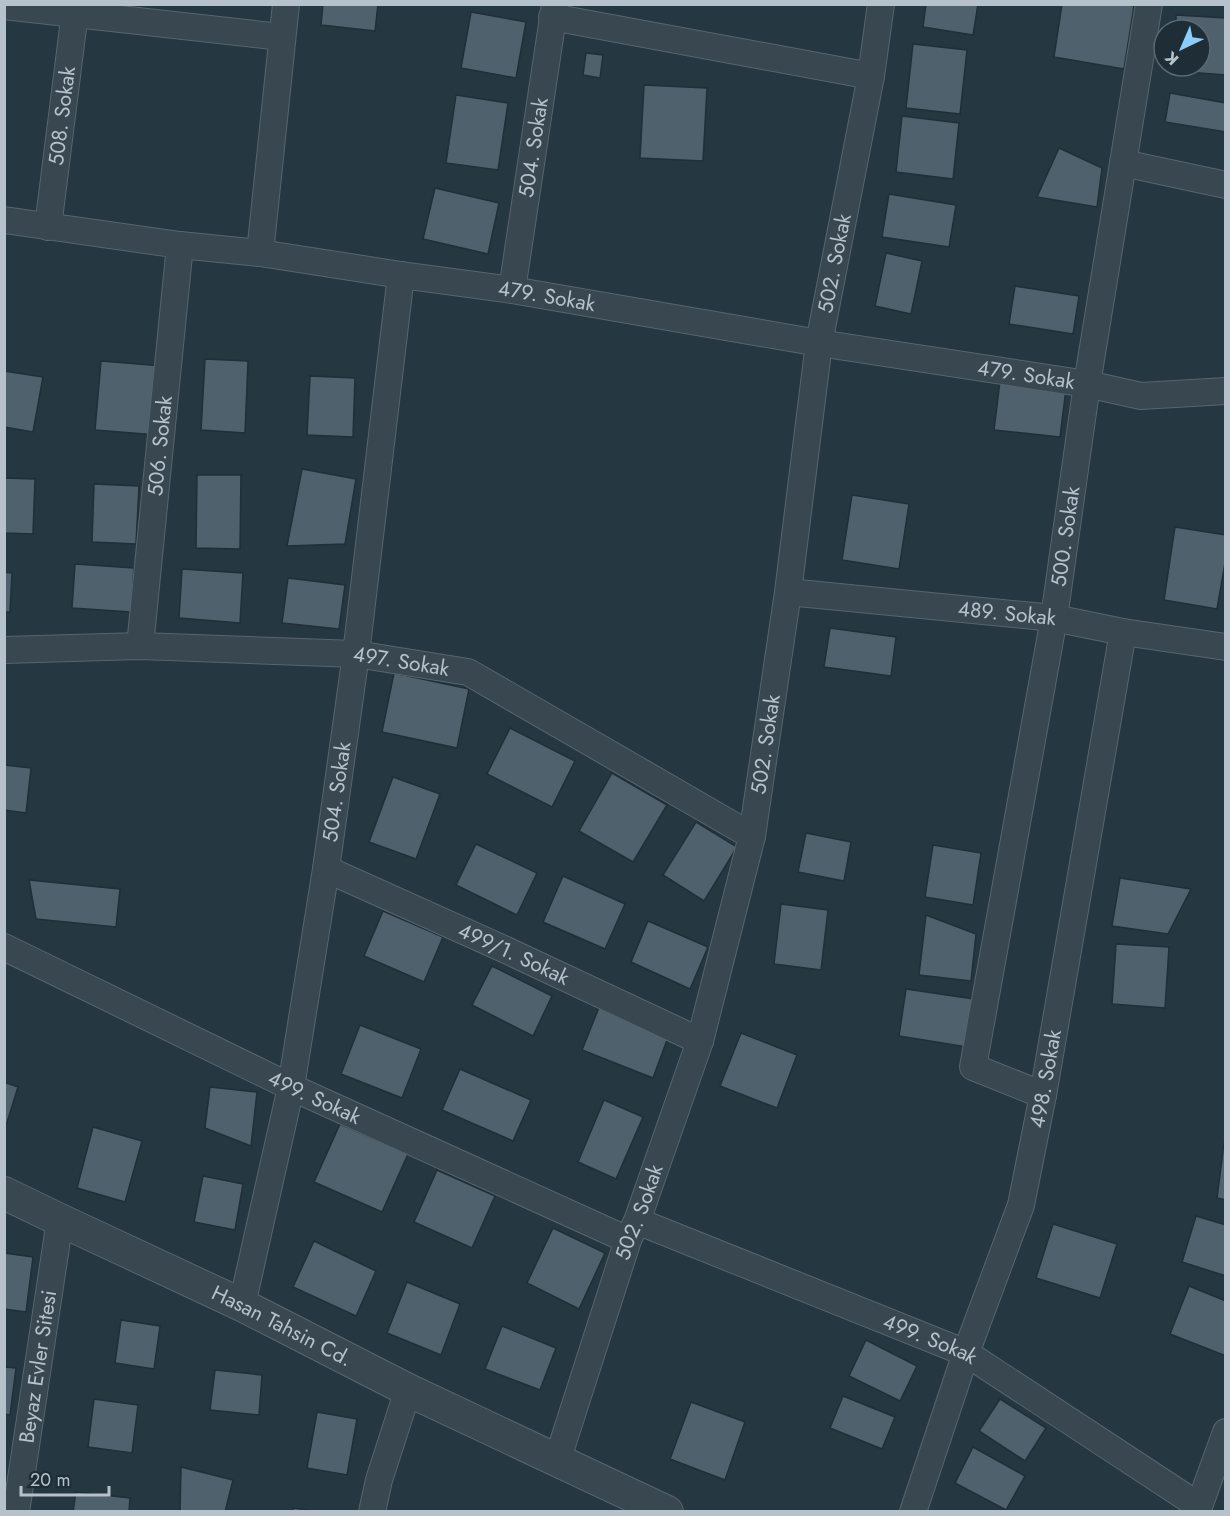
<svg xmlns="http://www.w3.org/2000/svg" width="1230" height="1516" font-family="Jost,sans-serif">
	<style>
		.building { fill: #4e616c; stroke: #202f38; stroke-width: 1.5 }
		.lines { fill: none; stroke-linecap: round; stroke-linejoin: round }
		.minor-casing { stroke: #57656e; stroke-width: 28 }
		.tertiary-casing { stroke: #57656e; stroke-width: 34 }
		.minor { stroke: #394850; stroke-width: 26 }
		.tertiary { stroke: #394850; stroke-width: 32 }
		.labels { text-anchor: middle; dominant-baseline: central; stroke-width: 5; stroke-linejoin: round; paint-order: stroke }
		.street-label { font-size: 21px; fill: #b6c2cb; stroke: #1e2d36 }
	</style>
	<rect width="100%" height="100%" fill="#253741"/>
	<g class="building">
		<polygon points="323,4 378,4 375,31 321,25"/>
		<polygon points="926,4 978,4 973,35 923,27"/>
		<polygon points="1062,4 1126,4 1134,6 1124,69 1054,57"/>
		<polygon points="471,12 526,22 516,78 461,68"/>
		<polygon points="1176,15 1226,18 1226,75 1173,71 1173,66 1200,66 1200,30 1176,30"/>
		<polygon points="913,44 967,50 960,114 906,108"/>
		<polygon points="586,53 603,55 600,78 583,75"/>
		<polygon points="644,85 707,88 703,161 640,158"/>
		<polygon points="1170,93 1226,103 1226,132 1165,122"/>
		<polygon points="456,95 508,103 498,170 446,163"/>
		<polygon points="902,116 959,123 953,179 896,172"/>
		<polygon points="1059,148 1102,168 1097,207 1037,197"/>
		<polygon points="435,188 499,203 488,254 423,239"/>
		<polygon points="889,194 956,205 949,247 882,237"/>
		<polygon points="886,253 922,261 911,314 875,306"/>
		<polygon points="1015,286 1079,296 1073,334 1009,324"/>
		<polygon points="205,359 248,361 245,433 201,430"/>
		<polygon points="101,361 163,366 157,435 95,430"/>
		<polygon points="4,371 43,377 33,432 4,427"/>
		<polygon points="310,376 355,378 353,437 307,435"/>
		<polygon points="1000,381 1066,389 1060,437 994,430"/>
		<polygon points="302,469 356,479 345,544 287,546"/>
		<polygon points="197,475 241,475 240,549 196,548"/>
		<polygon points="4,478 35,479 33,534 4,533"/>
		<polygon points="94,484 139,486 136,544 92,542"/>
		<polygon points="852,495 909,504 899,569 842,560"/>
		<polygon points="1175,527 1226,535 1226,557 1217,609 1164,600"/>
		<polygon points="75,564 134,568 131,612 72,608"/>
		<polygon points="182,569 243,573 240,623 179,618"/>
		<polygon points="4,572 12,573 10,612 4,612"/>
		<polygon points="288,578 345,585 339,629 282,623"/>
		<polygon points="830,628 896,637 891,676 824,667"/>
		<polygon points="394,673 469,689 457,748 382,732"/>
		<polygon points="510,728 575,761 552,807 487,774"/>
		<polygon points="4,765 31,768 26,813 4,810"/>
		<polygon points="612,773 667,805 633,862 579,831"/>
		<polygon points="393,777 440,794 416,859 369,842"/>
		<polygon points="696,822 737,847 704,901 663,875"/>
		<polygon points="806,833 851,842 844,881 798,872"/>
		<polygon points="476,844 537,873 517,915 456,885"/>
		<polygon points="933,845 981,853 973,905 925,897"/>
		<polygon points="563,876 625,904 605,949 543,922"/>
		<polygon points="1120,878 1191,889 1168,934 1112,926"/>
		<polygon points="29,880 120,889 116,927 36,919"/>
		<polygon points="781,904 828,910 821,970 774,964"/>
		<polygon points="383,911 443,937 424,982 364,956"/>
		<polygon points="926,915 976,934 971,981 919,975"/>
		<polygon points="648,921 708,947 690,989 631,962"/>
		<polygon points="1116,944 1169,947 1165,1008 1112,1004"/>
		<polygon points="492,966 552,996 533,1036 472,1005"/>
		<polygon points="906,989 974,999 967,1047 899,1036"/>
		<polygon points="600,1005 670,1032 653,1078 582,1050"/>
		<polygon points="360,1025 421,1049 402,1098 341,1074"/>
		<polygon points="741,1033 797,1055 777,1108 720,1086"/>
		<polygon points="460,1069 531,1100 513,1141 442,1110"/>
		<polygon points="4,1082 18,1087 4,1132"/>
		<polygon points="210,1087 257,1092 251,1146 205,1128"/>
		<polygon points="604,1100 643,1117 616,1179 578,1162"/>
		<polygon points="340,1124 408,1154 382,1212 314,1182"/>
		<polygon points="93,1127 142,1141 125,1202 77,1188"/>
		<polygon points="1224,1143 1226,1143 1226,1200 1217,1198"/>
		<polygon points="437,1170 495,1196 472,1248 414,1222"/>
		<polygon points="203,1176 243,1184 235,1230 194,1222"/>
		<polygon points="1196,1216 1226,1225 1226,1276 1182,1262"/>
		<polygon points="1053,1224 1117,1244 1100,1298 1036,1278"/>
		<polygon points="553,1228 605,1253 579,1309 527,1283"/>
		<polygon points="314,1241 376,1271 356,1316 293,1287"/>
		<polygon points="4,1253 33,1257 26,1312 4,1309"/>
		<polygon points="407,1282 460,1304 441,1355 387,1333"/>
		<polygon points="1189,1286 1226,1301 1226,1356 1170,1334"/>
		<polygon points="121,1320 160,1326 154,1369 115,1363"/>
		<polygon points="502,1326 556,1348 540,1390 485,1369"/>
		<polygon points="866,1340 917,1366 900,1401 849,1376"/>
		<polygon points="4,1367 16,1368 10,1415 4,1414"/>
		<polygon points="215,1370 262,1375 259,1415 210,1410"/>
		<polygon points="843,1396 895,1417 882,1449 830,1428"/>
		<polygon points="94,1399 138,1405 132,1453 88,1447"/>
		<polygon points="1000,1399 1046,1428 1025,1461 979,1431"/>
		<polygon points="691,1402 745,1422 725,1480 670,1459"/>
		<polygon points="317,1412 357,1419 347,1475 307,1468"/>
		<polygon points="973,1447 1025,1476 1006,1510 955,1483"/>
		<polygon points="181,1467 233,1480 225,1512 180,1512"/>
		<polygon points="76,1492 130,1498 129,1512 73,1512"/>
		<polygon points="293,1508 321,1512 293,1512"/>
	</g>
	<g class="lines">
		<defs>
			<g id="minor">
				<polyline points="4,6 281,37"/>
				<polyline points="552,17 871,76"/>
				<polyline points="1123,163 1226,185"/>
				<path id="s1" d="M 4,220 L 180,245 L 260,253 L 401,275 L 512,290 L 819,343 L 1087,384 L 1141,396 L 1226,391"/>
				<path id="s2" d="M 48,227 L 76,4"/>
				<polyline points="260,253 286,4"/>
				<path id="s3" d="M 512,290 L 555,4"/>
				<path id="s4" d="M 788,592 L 1054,618 L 1123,632 L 1226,647"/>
				<path id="s5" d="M 140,646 L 180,245"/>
				<path id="s6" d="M 4,650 L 140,646 L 356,654 L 468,672 L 752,836"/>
				<path id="s7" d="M 326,869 L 506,950 L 700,1041"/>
				<path id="s8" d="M 4,947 L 291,1087 L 628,1240"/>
				<path id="s9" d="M 1043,1095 L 973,1067 L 1054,618 L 1087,384 L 1149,4"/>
				<path id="s10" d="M 637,1221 L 966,1353 L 1199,1506"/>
				<path id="s11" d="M 242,1305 L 291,1087 L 326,869 L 356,654 L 401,275"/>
				<path id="s12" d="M 557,1461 L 628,1240 L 637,1221 L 700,1041 L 752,836 L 788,592 L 819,343 L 871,76 L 881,4"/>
				<path id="s13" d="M 16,1512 L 60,1220"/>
				<polyline points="372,1512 379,1480 408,1390"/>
				<path id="s14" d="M 913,1512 L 966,1353 L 1021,1205 L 1043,1095 L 1123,632"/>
				<polyline points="1197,1512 1226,1432"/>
			</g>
			<g id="tertiary">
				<path id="s15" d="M 4,1193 L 60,1220 L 242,1305 L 408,1390 L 667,1512"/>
			</g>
		</defs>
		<use href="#minor" class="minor-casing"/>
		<use href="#tertiary" class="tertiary-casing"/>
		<use href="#minor" class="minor"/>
		<use href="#tertiary" class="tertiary"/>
	</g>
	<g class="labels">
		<g class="street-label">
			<text stroke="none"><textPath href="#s2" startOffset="112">508. Sokak</textPath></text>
			<text stroke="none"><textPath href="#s3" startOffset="144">504. Sokak</textPath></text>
			<text stroke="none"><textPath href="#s12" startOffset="1234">502. Sokak</textPath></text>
			<text stroke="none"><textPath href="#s1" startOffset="548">479. Sokak</textPath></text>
			<text stroke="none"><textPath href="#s1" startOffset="1034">479. Sokak</textPath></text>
			<text stroke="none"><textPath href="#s5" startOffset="201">506. Sokak</textPath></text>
			<text stroke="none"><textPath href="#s9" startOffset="614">500. Sokak</textPath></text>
			<text stroke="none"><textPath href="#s4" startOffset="220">489. Sokak</textPath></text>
			<text stroke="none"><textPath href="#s6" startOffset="398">497. Sokak</textPath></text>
			<text stroke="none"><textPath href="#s12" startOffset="748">502. Sokak</textPath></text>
			<text stroke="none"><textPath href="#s11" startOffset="522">504. Sokak</textPath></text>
			<text stroke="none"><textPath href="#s7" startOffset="206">499/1. Sokak</textPath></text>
			<text stroke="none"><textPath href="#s14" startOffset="454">498. Sokak</textPath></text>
			<text stroke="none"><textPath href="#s8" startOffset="345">499. Sokak</textPath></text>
			<text stroke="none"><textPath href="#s12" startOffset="262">502. Sokak</textPath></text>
			<text stroke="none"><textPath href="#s15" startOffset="308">Hasan Tahsin Cd.</textPath></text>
			<text stroke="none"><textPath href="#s10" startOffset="316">499. Sokak</textPath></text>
			<text stroke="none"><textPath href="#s13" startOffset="147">Beyaz Evler Sitesi</textPath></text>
		</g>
	</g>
	<rect width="1230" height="1516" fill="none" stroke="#b6c2cb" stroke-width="12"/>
	<g transform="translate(1182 48) rotate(224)"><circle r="28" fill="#1e2d36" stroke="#5b6972" stroke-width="1.5"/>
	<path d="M0-4.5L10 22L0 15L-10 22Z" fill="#8bcefa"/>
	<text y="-9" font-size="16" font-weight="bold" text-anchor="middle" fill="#b6c2cb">K</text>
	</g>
	<path d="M21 1486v9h88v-9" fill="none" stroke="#b6c2cb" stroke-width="3"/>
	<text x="30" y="1486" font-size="18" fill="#b6c2cb" stroke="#1e2d36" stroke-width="4.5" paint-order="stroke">20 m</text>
</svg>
